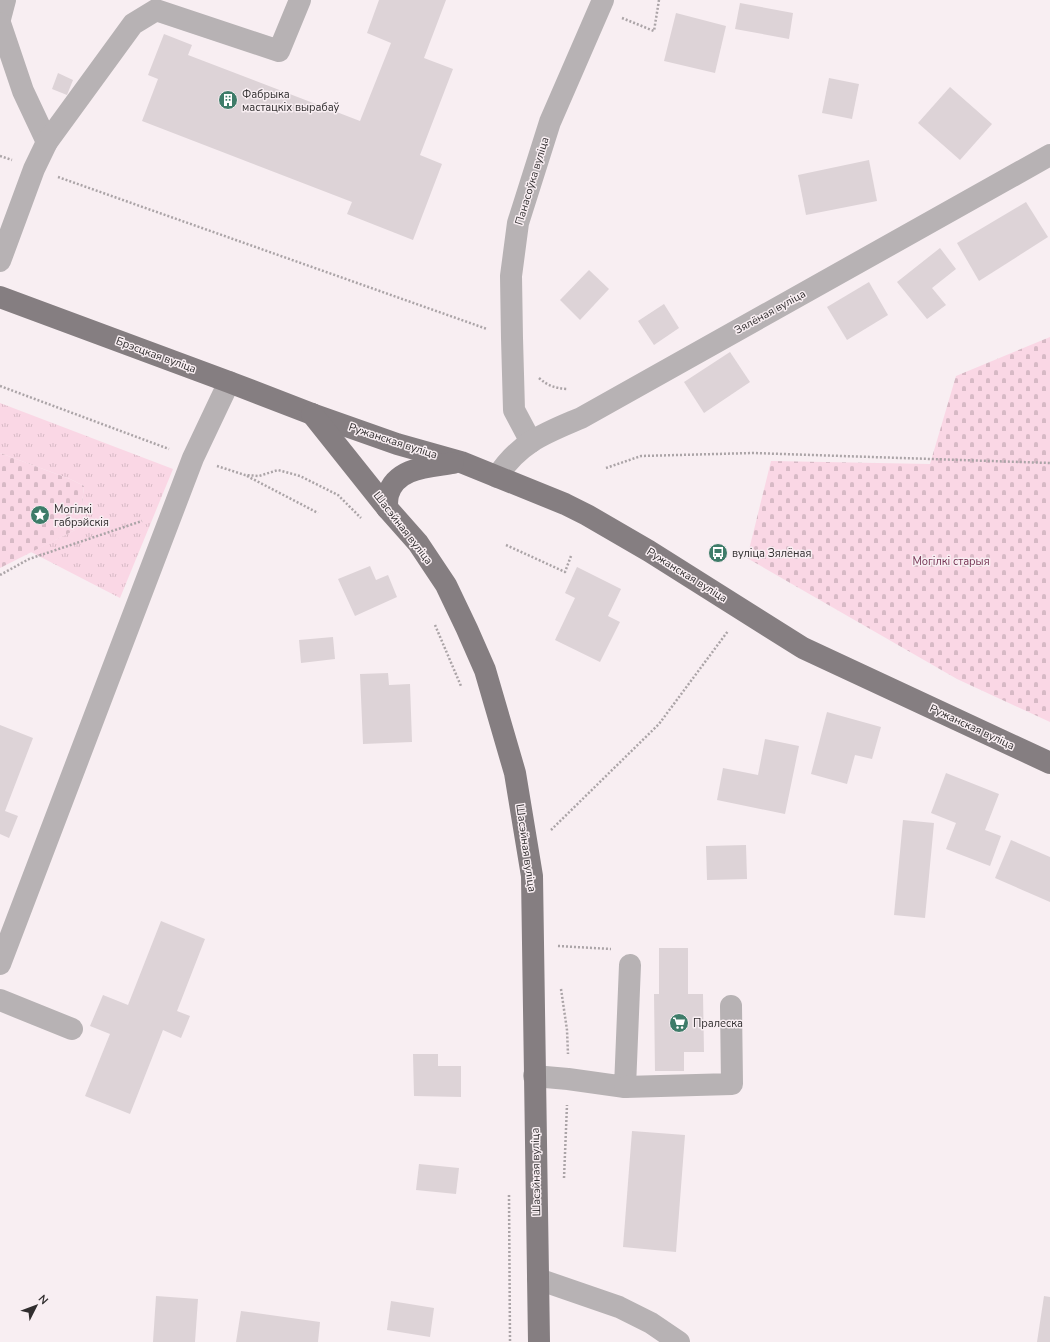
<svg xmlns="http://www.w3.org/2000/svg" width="1050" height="1342" font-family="'Nunito Sans',sans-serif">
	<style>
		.grass { fill: url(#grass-tufts) }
		.cemetery { fill: url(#cemetery-stones) }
		.building { fill: #ddd3d7 }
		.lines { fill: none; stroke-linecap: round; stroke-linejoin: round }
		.path { stroke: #aba4a7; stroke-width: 2.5; stroke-dasharray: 2 2; stroke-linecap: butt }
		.minor { stroke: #b7b2b4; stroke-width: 22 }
		.major { stroke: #857e81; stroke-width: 22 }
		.labels { text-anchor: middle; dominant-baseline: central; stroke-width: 3; stroke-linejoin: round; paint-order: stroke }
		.poi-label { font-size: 11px; fill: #312e2f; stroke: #f8eef2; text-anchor: start }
		.street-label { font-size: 11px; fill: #312e2f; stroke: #f8eef2 }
		.park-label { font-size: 11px; fill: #753454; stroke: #f8eef2 }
	</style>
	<defs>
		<pattern id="grass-tufts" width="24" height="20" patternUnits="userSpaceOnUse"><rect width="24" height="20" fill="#fad7e5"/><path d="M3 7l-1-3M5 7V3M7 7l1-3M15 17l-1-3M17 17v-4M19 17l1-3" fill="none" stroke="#d7b9c5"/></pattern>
		<pattern id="cemetery-stones" width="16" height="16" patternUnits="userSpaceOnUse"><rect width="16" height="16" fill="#fad7e5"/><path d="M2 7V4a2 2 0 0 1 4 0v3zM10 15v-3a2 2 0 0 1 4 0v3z" fill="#d7b9c5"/></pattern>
	</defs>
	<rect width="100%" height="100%" fill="#f8eef2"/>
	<polygon class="grass" points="0,403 173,469 120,598 31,552 79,528 84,486 70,479 0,453"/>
	<g class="cemetery">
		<polygon points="1050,337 1050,722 957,679 747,558 771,461 930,464 956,376"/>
		<polygon points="0,453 70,479 84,486 79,528 0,568"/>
	</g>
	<g class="building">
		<polygon points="379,0 446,0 424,58 453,69 420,155 442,164 413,240 347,214 352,202 142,121 158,79 148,75 164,34 192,45 188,55 360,121 391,43 367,33"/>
		<polygon points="740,3 793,13 789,39 735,29"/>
		<polygon points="676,13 726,26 715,73 664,61"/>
		<polygon points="58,73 73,80 67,95 52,89"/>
		<polygon points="829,78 859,84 852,119 822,113"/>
		<polygon points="950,87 992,124 960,160 918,123"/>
		<polygon points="869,160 877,201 806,215 798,175"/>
		<polygon points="1026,202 1048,237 979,281 957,243"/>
		<polygon points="940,248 956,269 932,288 946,305 927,319 897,282"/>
		<polygon points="589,270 609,289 580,320 560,300"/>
		<polygon points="869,282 888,315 847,340 827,307"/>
		<polygon points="664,304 679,328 654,345 638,321"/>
		<polygon points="730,352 750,382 704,413 684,382"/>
		<polygon points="370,566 376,580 388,575 397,597 355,616 338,579"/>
		<polygon points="577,567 621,589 608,616 620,622 600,662 555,640 575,598 565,593"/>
		<polygon points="333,637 335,659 301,663 299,640"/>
		<polygon points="388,673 389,685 410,684 412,742 363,744 360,674"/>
		<polygon points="827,712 881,727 872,759 855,755 847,784 811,774"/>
		<polygon points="0,725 33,738 5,811 18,816 9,838 0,834"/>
		<polygon points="765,739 799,746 785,814 717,800 723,768 758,775"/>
		<polygon points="946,773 999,794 985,830 1001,836 990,866 946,849 956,823 931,813"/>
		<polygon points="903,820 934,823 925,918 894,915"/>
		<polygon points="1011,840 1050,857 1050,902 995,878"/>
		<polygon points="746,845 747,879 707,880 706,846"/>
		<polygon points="161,921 205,939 177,1011 190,1016 181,1038 163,1030 130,1114 85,1096 110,1034 90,1026 103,995 128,1005"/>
		<polygon points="659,948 688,948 688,994 703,994 704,1052 684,1052 684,1071 655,1071 654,994 659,994"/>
		<polygon points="413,1054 438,1054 438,1066 461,1066 461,1097 414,1096"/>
		<polygon points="632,1131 685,1135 676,1252 623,1247"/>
		<polygon points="419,1164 459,1168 456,1194 416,1190"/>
		<polygon points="156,1296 198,1299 195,1342 153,1342"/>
		<polygon points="1044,1296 1050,1297 1050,1342 1037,1342"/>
		<polygon points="391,1301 434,1308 430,1337 387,1330"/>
		<polygon points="241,1311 320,1322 318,1342 236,1342"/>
	</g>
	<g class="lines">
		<g class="path">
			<polyline points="622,18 654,31 659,0"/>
			<polyline points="0,156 12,160"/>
			<polyline points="58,177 487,329"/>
			<path d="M 539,378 C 548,386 555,388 567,389"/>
			<polyline points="0,386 169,449"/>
			<polyline points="217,466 245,475 259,476 278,470 300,476 338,495 361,518"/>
			<polyline points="606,468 641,456 753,453 1050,463"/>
			<polyline points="247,476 318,513"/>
			<polyline points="506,545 565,572 571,556"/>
			<polyline points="0,575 29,559 142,521"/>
			<polyline points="435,625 461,686"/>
			<polyline points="551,830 659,724 728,631"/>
			<polyline points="558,946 611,949"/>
			<polyline points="561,989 567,1030 568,1054"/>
			<polyline points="564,1178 567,1105"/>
			<polyline points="509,1195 510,1342"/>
		</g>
		<g class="minor">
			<polyline points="0,19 5,0"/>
			<polyline points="0,23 23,91 47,142"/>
			<polyline points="0,261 34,169 47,142 133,24 156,10 279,51 300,0"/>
			<polyline points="531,442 514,410 512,338 511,276 518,223 550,122 603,0"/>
			<path d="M 497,477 C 519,442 546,433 581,418 L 1050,155"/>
			<polyline points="0,964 193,458 229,382"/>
			<polyline points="0,1000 72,1029"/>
			<polyline points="534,1076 568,1079 625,1087 630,965"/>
			<polyline points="625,1087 732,1084 731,1006"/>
			<polyline points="538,1279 619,1307 651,1323 679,1342"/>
		</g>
		<g class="major">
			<polyline points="0,297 229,382 312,414 397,444 461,462 565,504 587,515 649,551 803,648 1050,763"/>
			<polyline points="312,414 387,508 418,543 446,585 467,629 485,670 515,773 532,876 539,1342"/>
			<path d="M 387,508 C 387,504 387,499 388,495 C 396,467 430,467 453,463"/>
		</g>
	</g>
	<defs>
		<symbol id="building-disc" viewBox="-11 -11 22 22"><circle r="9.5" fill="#3e7c69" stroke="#f8eef2"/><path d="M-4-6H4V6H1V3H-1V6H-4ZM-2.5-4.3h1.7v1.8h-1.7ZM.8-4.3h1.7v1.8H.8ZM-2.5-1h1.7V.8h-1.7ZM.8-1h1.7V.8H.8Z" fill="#fff"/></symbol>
		<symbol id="sight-disc" viewBox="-11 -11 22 22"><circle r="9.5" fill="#3e7c69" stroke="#f8eef2"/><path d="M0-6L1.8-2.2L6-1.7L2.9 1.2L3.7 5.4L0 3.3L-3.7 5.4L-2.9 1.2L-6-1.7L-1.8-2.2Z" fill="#fff"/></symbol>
		<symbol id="bus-disc" viewBox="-11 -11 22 22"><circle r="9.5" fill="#3e7c69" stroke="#f8eef2"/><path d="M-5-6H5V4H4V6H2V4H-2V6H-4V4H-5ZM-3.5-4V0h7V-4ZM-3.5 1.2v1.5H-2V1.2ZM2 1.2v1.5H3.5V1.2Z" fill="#fff"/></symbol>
		<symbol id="supermarket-disc" viewBox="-11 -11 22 22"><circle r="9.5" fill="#3e7c69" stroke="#f8eef2"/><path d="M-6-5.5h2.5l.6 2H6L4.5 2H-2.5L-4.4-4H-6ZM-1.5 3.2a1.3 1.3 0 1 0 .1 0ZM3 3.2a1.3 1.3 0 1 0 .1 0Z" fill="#fff"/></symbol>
	</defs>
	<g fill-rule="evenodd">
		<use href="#building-disc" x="217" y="89" width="22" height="22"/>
		<use href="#sight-disc" x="29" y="504" width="22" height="22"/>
		<use href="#bus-disc" x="707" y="542" width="22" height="22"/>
		<use href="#supermarket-disc" x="668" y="1012" width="22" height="22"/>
	</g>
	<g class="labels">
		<g class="poi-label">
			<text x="242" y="94">Фабрыка<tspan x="242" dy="13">мастацкіх вырабаў</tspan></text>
			<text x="54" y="509">Могілкі<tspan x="54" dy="13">габрэйскія</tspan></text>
			<text x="732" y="553">вуліца Зялёная</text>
			<text x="693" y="1023">Пралеска</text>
		</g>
		<g class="street-label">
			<text transform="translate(532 181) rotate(-73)">Панасоўка вуліца</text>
			<text transform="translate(770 312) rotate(-29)">Зялёная вуліца</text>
			<text transform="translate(156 355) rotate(20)">Брэсцкая вуліца</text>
			<text transform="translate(393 441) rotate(18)">Ружанская вуліца</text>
			<text transform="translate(403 528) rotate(52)">Шасэйная вуліца</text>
			<text transform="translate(687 575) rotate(32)">Ружанская вуліца</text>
			<text transform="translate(972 727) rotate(25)">Ружанская вуліца</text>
			<text transform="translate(526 848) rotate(82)">Шасэйная вуліца</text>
			<text transform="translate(536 1172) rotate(-91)">Шасэйная вуліца</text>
		</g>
		<g class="park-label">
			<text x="951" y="561">Могілкі старыя</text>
		</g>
	</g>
	<g transform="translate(36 1306) rotate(48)" stroke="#f8eef2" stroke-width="3" paint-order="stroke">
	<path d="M0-3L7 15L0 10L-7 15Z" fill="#312e2f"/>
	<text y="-6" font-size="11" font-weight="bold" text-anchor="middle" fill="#312e2f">N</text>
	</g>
</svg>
